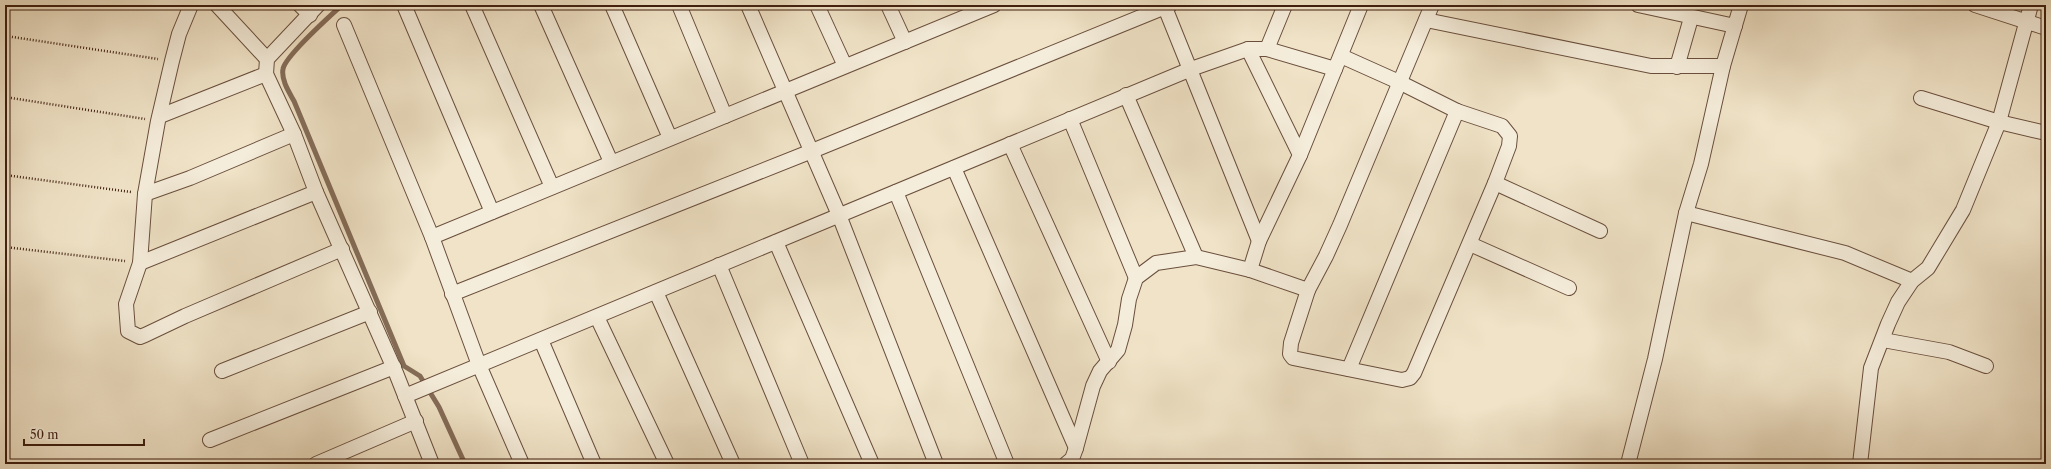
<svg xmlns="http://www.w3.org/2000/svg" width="2051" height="469" font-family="'Libre Caslon Text',serif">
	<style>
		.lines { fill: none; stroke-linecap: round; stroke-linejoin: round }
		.stream { stroke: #846c58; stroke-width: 5 }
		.minor-casing { stroke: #6a4f3d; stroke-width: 16 }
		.path { stroke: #3e1e0f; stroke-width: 2.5; stroke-dasharray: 1 2; stroke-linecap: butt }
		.minor { stroke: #f5eddb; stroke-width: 14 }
	</style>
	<rect width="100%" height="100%" fill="#f0e3c7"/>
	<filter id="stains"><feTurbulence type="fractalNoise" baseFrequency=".005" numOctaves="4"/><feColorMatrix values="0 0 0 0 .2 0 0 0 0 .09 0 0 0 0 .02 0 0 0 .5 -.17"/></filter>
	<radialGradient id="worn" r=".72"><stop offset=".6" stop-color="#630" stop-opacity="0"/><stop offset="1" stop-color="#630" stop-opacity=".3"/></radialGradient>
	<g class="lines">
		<path class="stream" d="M 342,5 C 330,16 285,56 283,69 C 281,80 289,92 294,101 L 404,366 L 420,376 L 439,407 L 465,464"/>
		<defs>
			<g id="minor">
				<polyline points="191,5 179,34 172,61 158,121 145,194 140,263 126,304 128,331 140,337 145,335 185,316 342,249"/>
				<polyline points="217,5 267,59"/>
				<polyline points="300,5 310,15"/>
				<polyline points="318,5 267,59 266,74 294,134 316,192 396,373 432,464"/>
				<polyline points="404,5 492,212"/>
				<polyline points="472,5 552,187"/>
				<polyline points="541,5 611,162"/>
				<polyline points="612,5 670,138"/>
				<polyline points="679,5 725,116"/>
				<polyline points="748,5 839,215 936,464"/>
				<polyline points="817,5 845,66"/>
				<polyline points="888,5 905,42"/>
				<polyline points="1164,5 1259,241"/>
				<polyline points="1638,5 1735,26"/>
				<polyline points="1975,5 2046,28"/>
				<polyline points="1426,20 1651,66 1723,66"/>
				<polyline points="344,25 432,237 479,365 522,464"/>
				<polyline points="1248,49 1300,155"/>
				<polyline points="1267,49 1285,5"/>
				<polyline points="1677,67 1691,18"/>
				<polyline points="1126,95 1196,257"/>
				<polyline points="1921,98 1999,122 2046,133"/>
				<polyline points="160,116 266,74"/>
				<polyline points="1070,119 1136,278"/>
				<polyline points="1010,144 1109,362"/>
				<polyline points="954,168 1076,448"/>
				<polyline points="1495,183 1600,231"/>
				<polyline points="896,192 1007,464"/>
				<polyline points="145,194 190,178 294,134"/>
				<polyline points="1686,213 1845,253 1912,281"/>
				<polyline points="432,237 994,5"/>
				<polyline points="776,242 872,464"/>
				<polyline points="1470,244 1569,288"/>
				<polyline points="140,263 316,192"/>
				<polyline points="719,265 802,464"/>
				<polyline points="1250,270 1259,241 1300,155 1335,69"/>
				<polyline points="1308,290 1291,343 1290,354 1293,358 1402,380 1410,378 1414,373 1495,183 1509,146 1510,136 1502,126 1457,111 1399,82 1341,56"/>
				<polyline points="656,292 733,464"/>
				<polyline points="452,294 812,151 1170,5"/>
				<polyline points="597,317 667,464"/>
				<polyline points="541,340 594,464"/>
				<polyline points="1883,340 1949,352 1986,366"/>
				<polyline points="1349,369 1457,111"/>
				<polyline points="222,371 370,312"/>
				<polyline points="405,396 1191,69 1248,49 1267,49 1335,69 1361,5"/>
				<polyline points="210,440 394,367"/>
				<polyline points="316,464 416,421"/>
				<polyline points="1066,464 1072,459 1076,448 1093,386 1100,371 1118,350 1125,325 1129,299 1136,278 1156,263 1196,257 1250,270 1308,290 1326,256 1340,225 1432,5"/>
				<polyline points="1628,464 1655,359 1686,213 1701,164 1723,66 1741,5"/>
				<polyline points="1860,464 1871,368 1888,324 1898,302 1912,281 1928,268 1963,210 1999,122 2031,5"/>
			</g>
		</defs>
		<use href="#minor" class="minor-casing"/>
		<g class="path">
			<polyline points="6,36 158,59"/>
			<polyline points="5,97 145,119"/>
			<polyline points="5,175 131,192"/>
			<polyline points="5,247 125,261"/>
		</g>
		<use href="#minor" class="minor"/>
	</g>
	<rect width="2051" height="469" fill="none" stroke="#f0e3c7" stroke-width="20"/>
	<rect x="6" y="6" width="2039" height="457" fill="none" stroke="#3e1e0f" stroke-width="2"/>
	<rect x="10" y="10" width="2031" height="449" fill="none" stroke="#3e1e0f"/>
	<path d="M24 439v6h120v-6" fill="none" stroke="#3e1e0f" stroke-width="2"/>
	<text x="30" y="439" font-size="12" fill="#3e1e0f" stroke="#f5eddb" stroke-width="3" paint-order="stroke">50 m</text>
	<rect width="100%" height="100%" filter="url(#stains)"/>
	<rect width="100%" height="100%" fill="url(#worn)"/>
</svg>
